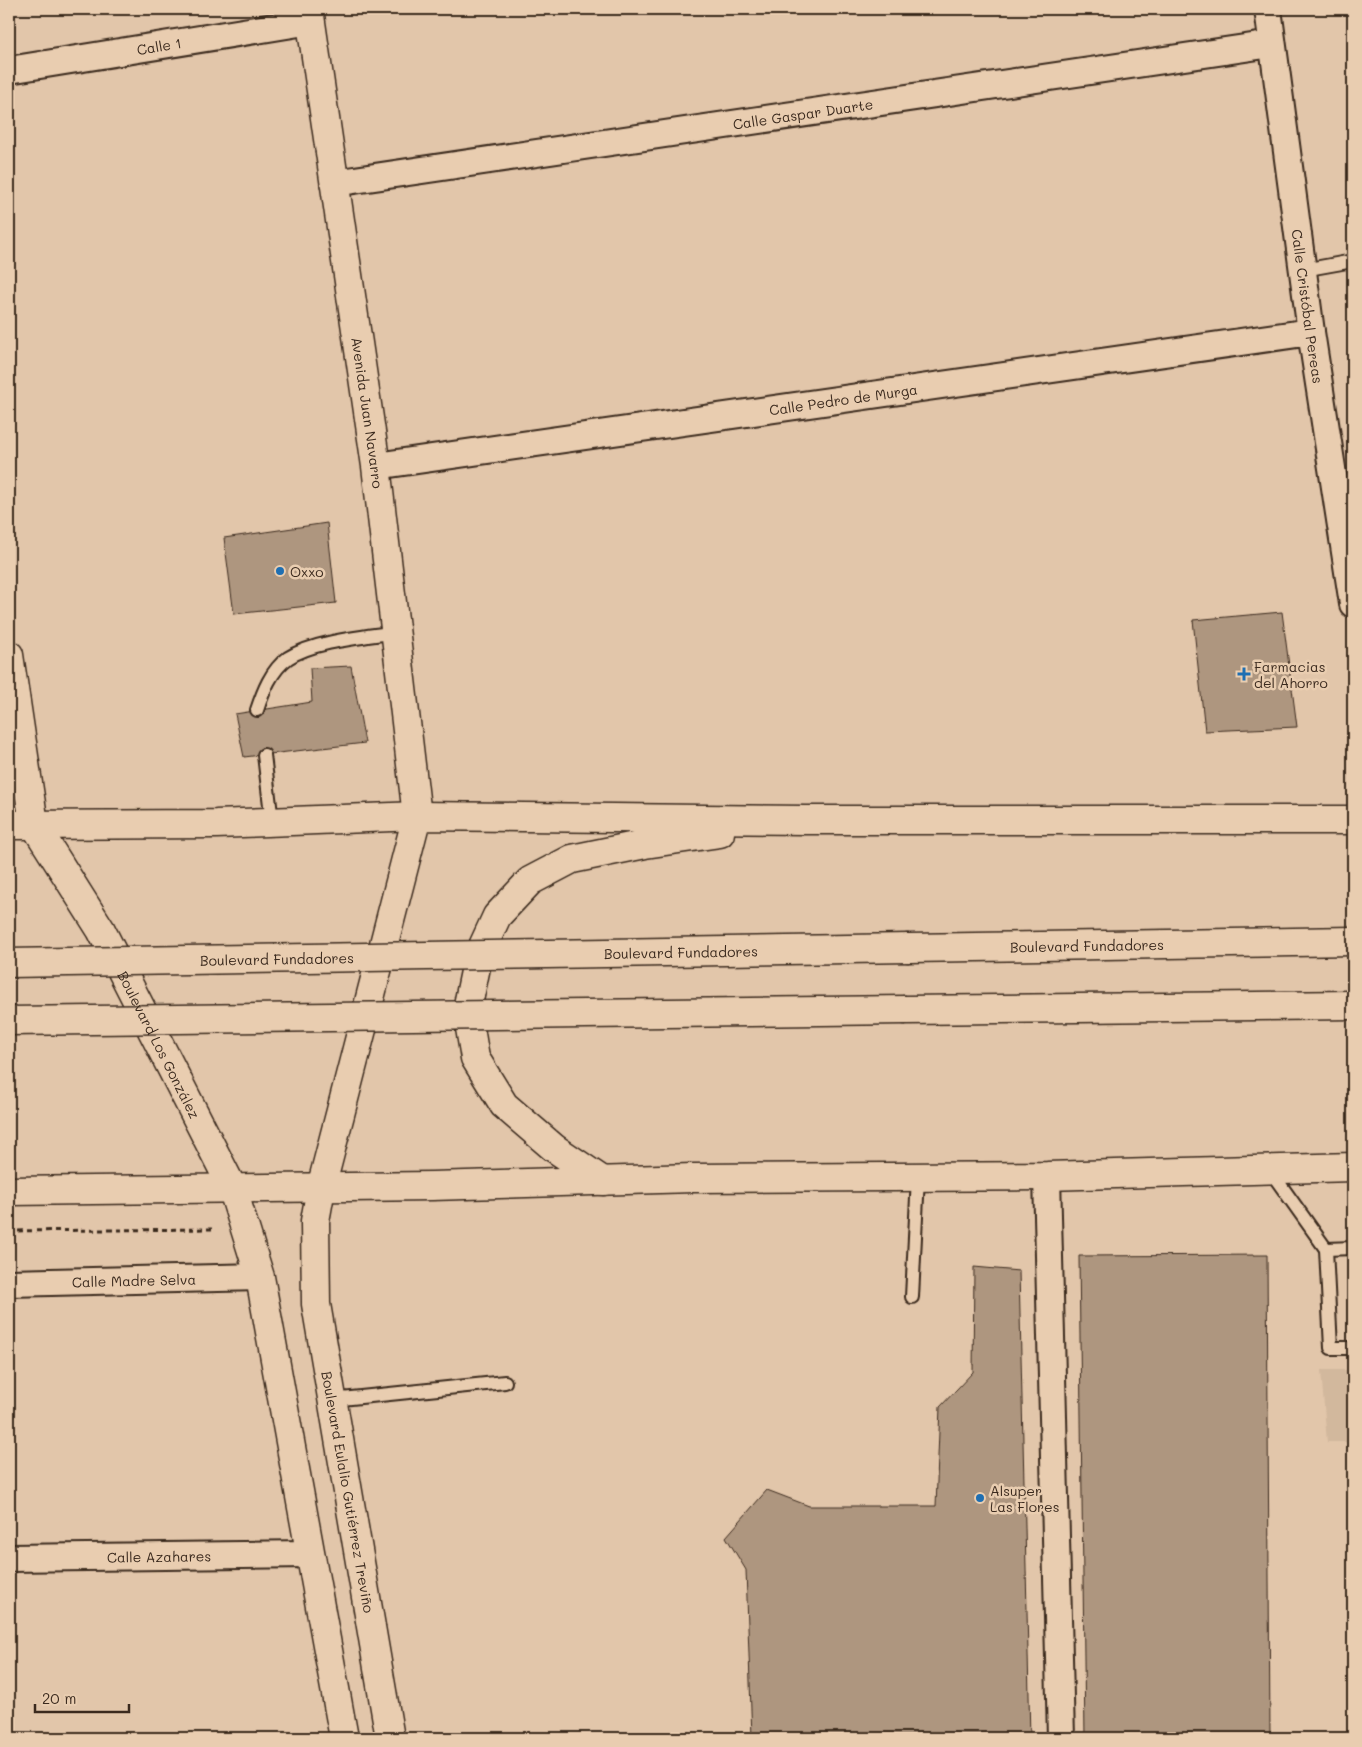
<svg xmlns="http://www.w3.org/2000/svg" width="1362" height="1747" font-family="Mali,sans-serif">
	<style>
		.built { fill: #d2b89d }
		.building { fill: #ae967f; stroke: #3b2a1e }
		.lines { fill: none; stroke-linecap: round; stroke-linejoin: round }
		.lane-casing { stroke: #3b2a1e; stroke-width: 16 }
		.street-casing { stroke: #3b2a1e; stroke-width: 30 }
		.secondary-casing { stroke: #3b2a1e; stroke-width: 31 }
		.primary-casing { stroke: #3b2a1e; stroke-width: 31 }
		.highway-casing { stroke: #3b2a1e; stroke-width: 31 }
		.path { stroke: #3b2a1e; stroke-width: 3; stroke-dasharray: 5 4; stroke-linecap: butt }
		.lane { stroke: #e9cdb0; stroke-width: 12 }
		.street { stroke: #e9cdb0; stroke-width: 26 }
		.secondary { stroke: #e9cdb0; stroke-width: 28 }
		.primary { stroke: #e9cdb0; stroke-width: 28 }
		.highway { stroke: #e9cdb0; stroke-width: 28 }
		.highway-bridge-casing { stroke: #3b2a1e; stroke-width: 31; stroke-linecap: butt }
		.highway-bridge { stroke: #e9cdb0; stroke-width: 28 }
		.poi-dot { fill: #1f6fb2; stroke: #e9cdb0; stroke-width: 2 }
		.labels { text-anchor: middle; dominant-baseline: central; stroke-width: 5; stroke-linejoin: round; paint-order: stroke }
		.street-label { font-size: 14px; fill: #3b2a1e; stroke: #e9cdb0 }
		.poi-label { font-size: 14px; fill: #3b2a1e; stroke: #e9cdb0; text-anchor: start }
	</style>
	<rect width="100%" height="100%" fill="#e2c6aa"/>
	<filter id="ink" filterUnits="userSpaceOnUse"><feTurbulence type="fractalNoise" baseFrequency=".02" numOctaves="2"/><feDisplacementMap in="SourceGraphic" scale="10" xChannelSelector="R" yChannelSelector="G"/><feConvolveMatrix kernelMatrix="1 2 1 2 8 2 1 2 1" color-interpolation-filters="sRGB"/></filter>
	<g filter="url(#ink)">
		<polygon class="built" points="1321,1370 1353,1370 1353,1442 1327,1442"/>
		<g class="building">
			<polygon points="327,523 336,603 234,614 224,538"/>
			<polygon points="1282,612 1297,727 1205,731 1193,620"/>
			<polygon points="351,666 365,743 244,757 235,714 312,702 310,668"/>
			<polygon points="1267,1255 1270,1738 1085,1738 1079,1256"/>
			<polygon points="974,1267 1019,1271 1030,1738 752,1738 746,1570 726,1537 767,1490 809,1506 936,1506 940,1407 973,1372"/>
		</g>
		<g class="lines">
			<defs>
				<g id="lane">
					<polyline points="1303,270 1353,261"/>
					<path d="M 257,710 C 263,692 271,670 288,658 C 314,641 365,637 396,632"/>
					<polyline points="264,755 272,822"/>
					<polyline points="1269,1169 1326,1249 1331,1348 1353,1348"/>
					<polyline points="1326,1249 1353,1248"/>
					<polyline points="912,1297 918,1177"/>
					<polyline points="332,1400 505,1382"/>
				</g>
				<g id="street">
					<path id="s1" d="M 1268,9 L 1311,332 L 1353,604"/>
					<path id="s2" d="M 9,70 L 311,21"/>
					<path id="s3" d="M 334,183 L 1272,44"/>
					<path id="s4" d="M 376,466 L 1311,332"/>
					<polyline points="1047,1176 1061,1738"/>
					<path id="s5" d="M 9,1283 L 260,1277"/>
					<path id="s6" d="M 9,1558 L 309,1554"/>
				</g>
				<g id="secondary">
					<path id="s7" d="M 309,9 L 376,466 L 417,816"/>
					<polyline points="9,655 34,824"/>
					<polyline points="9,825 216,824 417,816 806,820 1353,820"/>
					<polyline points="603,1181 554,1148 504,1105 475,1058 467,1010 478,957 497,916 530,881 572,859 645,844 720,833"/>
					<polyline points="9,1191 432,1186 693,1178 1047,1176 1353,1167"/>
				</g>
				<g id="primary">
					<path id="s8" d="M 34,824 L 101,930 L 232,1187 L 260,1277 L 344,1738"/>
					<polyline points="390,1738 316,1304 315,1221 321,1188 417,816"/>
				</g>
				<g id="highway">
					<path id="s9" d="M 909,948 L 1353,941"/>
					<polyline points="906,1010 1353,1005"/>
				</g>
			</defs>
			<use href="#lane" class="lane-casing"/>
			<use href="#street" class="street-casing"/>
			<use href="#secondary" class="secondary-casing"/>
			<use href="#primary" class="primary-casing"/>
			<use href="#highway" class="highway-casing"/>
			<polyline class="path" points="9,1231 213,1229"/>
			<use href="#lane" class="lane"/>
			<use href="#street" class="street"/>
			<use href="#secondary" class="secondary"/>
			<use href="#primary" class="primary"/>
			<use href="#highway" class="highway"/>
			<defs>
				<g id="highway-bridge">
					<path id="s10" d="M 9,963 L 909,948"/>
					<polyline points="9,1021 906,1010"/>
				</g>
			</defs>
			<use href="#highway-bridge" class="highway-bridge-casing"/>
			<use href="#highway-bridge" class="highway-bridge"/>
		</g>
	</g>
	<g class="poi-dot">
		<circle cx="280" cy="571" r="5"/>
		<path d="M1241.5 666.5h5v5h5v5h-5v5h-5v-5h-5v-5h5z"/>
		<circle cx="980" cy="1498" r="5"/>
	</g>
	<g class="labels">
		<g class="street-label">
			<text stroke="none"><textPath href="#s2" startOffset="152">Calle 1</textPath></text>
			<text stroke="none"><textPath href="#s3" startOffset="474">Calle Gaspar Duarte</textPath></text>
			<text stroke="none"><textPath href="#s1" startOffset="300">Calle Cristóbal Pereas</textPath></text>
			<text stroke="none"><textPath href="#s4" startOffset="472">Calle Pedro de Murga</textPath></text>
			<text stroke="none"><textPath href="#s7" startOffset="408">Avenida Juan Navarro</textPath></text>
			<text stroke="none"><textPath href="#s9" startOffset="178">Boulevard Fundadores</textPath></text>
			<text stroke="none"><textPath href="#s10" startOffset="672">Boulevard Fundadores</textPath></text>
			<text stroke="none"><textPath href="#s10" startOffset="268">Boulevard Fundadores</textPath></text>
			<text stroke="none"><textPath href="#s8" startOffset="254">Boulevard Los González</textPath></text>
			<text stroke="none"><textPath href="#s5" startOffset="125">Calle Madre Selva</textPath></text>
			<text transform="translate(348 1492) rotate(80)">Boulevard Eulalio Gutiérrez Treviño</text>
			<text stroke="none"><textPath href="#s6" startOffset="150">Calle Azahares</textPath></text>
		</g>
		<g class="poi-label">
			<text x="290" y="571">Oxxo</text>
			<text x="1254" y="666">Farmacias<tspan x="1254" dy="16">del Ahorro</tspan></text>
			<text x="990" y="1490">Alsuper<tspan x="990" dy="16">Las Flores</tspan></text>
		</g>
	</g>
	<rect width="1362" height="1747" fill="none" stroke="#e9cdb0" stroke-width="30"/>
	<rect x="15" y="15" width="1332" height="1717" fill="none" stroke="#3b2a1e" stroke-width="2" filter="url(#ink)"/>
	<path d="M35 1704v8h94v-8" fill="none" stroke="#3b2a1e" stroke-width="2.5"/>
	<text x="42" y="1704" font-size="15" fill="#3b2a1e" stroke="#e9cdb0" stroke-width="4" paint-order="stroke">20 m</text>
</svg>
